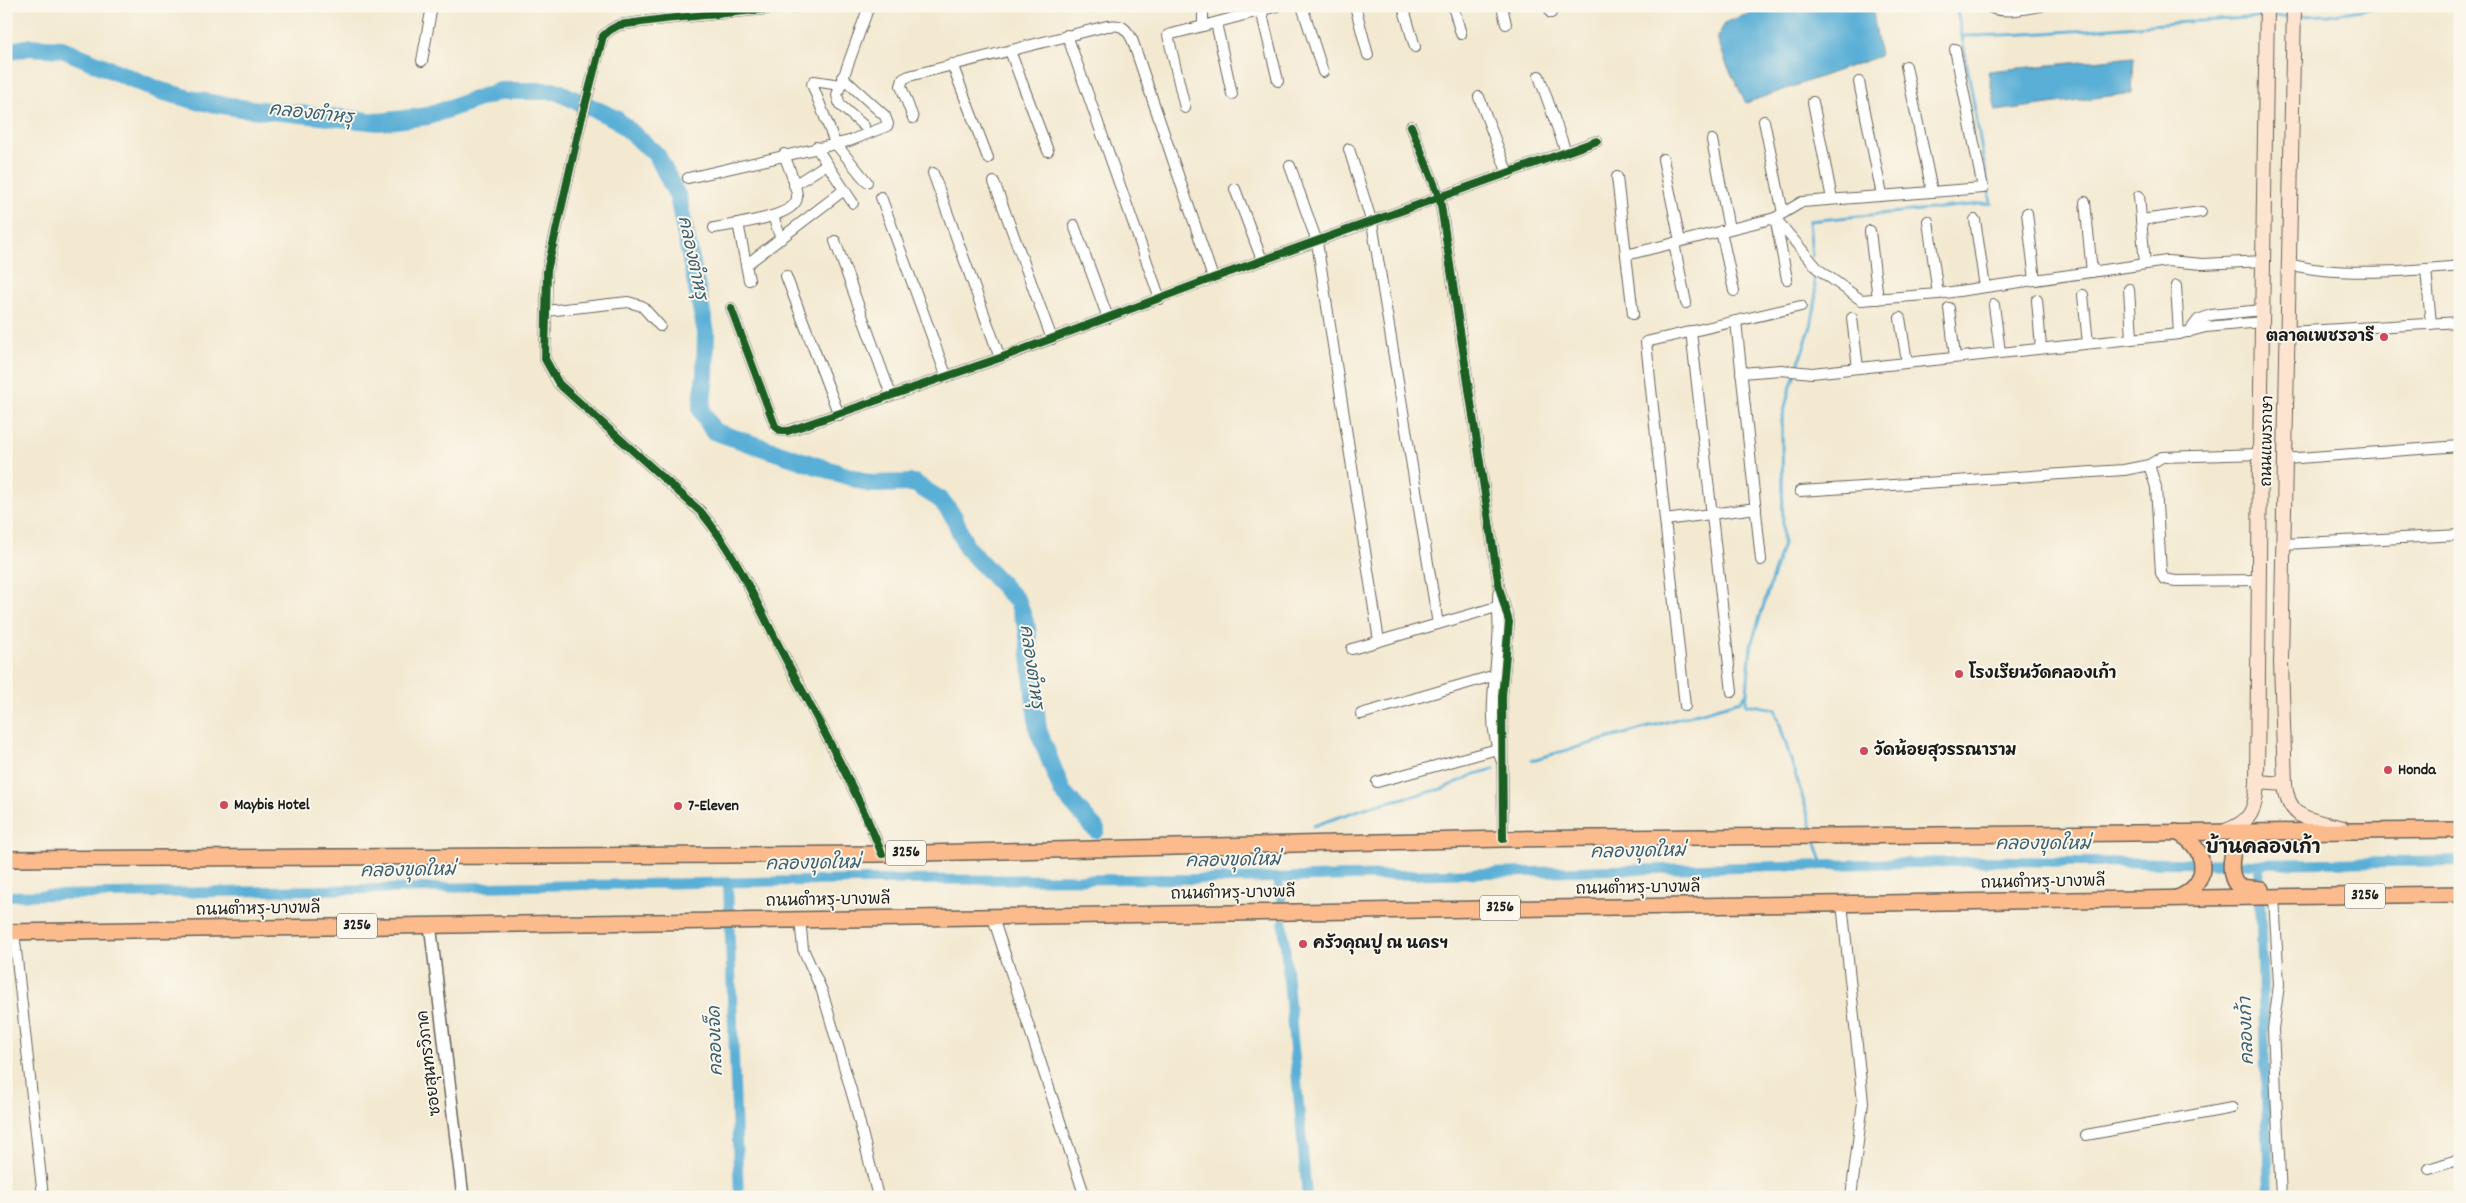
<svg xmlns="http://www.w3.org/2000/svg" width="2466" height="1203" font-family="Dekko,'Playpen Sans Thai',sans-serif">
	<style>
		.water { fill: #5aafd6; stroke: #3b6679 }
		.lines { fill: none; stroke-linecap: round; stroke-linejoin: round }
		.stream { stroke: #5aafd6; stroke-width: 3 }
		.canal { stroke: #5aafd6; stroke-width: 10 }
		.river { stroke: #5aafd6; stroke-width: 18 }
		.minor-casing { stroke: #67645b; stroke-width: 12 }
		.tertiary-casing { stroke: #67645b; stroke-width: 14 }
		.secondary-casing { stroke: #67645b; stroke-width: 16 }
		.primary-casing { stroke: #67645b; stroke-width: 18 }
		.minor { stroke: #fff; stroke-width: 10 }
		.tertiary { stroke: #fff; stroke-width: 11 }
		.secondary { stroke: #fde4d1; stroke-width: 14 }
		.primary { stroke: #fbbb8d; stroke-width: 15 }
		.cycleway-casing { stroke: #fbf7ec; stroke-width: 11 }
		.cycleway { stroke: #1b5e20; stroke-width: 8 }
		.poi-dot { fill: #d1495b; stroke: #fbf7ec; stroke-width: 2 }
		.labels { text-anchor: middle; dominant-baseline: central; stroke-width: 4; stroke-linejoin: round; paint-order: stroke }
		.shield { fill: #fbf7ec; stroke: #5f5e5a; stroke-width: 1 }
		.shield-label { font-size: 15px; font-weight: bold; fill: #1c1c1c }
		.poi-label { font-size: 16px; font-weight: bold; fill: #1c1c1c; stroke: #fbf7ec; text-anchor: start }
		.street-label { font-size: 16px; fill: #1c1c1c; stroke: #fbf7ec }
		.water-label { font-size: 18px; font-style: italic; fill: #385e70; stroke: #fbf7ec }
		.quarter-label { font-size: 19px; font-weight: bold; fill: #1c1c1c; stroke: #fbf7ec }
	</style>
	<rect width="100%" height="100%" fill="#fbf7ec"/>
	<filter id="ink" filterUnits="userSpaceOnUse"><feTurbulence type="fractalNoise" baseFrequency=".02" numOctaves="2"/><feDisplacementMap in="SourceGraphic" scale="10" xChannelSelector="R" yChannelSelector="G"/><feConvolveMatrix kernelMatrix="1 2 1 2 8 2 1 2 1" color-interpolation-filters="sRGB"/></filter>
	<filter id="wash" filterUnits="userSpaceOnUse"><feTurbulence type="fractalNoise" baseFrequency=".0096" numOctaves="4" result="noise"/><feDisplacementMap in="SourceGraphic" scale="20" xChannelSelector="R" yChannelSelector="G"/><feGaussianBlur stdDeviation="1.12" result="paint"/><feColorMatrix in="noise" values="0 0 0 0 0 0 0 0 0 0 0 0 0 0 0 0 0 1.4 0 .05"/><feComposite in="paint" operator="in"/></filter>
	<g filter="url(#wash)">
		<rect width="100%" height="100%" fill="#f3e9d1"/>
		<g class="water">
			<polygon points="1770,6 1872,6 1880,56 1746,103 1726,63 1717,37 1726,22"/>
			<polygon points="2134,57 2132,93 1996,111 1988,71"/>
		</g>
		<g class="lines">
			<g class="stream">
				<polyline points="1956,6 1962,36"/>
				<polyline points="2297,16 2328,15 2387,6"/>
				<polyline points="2270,17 2291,16"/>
				<path d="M 1812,256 L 1809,221 L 1991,203 L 1962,36 C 2063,35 2163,22 2264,17"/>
				<polyline points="1532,760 1741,701 1747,693"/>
				<polyline points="1313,826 1371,806 1442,789 1475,774 1494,769"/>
				<polyline points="1813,831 1775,709 1746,704 1751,645 1783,544 1782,420 1788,395 1811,326 1816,300 1813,267"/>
				<polyline points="1815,840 1823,865"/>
			</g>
			<g class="canal">
				<polyline points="2259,864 2269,1197"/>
				<polyline points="1278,878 1281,899"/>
				<polyline points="728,883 739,1197"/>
				<polyline points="6,896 861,880 1229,879 1999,861 2259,864 2460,861"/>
				<polyline points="1283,923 1307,1197"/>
			</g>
			<polyline class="river" points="6,52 30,47 62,49 161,91 198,101 241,108 379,122 428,116 500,91 556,91 616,119 657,155 678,197 706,332 705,376 701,410 713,431 871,484 914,483 941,500 954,517 966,547 1018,602 1027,628 1038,730 1062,791 1096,830"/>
		</g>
	</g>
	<g filter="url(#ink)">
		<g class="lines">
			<defs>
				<g id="minor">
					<path d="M 799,6 L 664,19 L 619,25 L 610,30 L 603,36 L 581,121 L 547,271 L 545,359 L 559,384 L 701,512 C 736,554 759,608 784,656 C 818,721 855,786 882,854"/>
					<polyline points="1203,6 1203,26 1277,6"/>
					<polyline points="1302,6 1323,72"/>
					<polyline points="1355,6 1368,55"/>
					<polyline points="1403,6 1415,47"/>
					<polyline points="1453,6 1461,34"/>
					<polyline points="1502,6 1506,24"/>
					<polyline points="1549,6 1551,13"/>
					<path d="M 1988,6 C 2001,15 2026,8 2041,6"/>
					<polyline points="1091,7 1091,6"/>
					<polyline points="1261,10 1278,81"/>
					<polyline points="1216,23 1232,94"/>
					<polyline points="1067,35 1160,299"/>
					<polyline points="1010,51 1048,151"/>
					<polyline points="422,61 432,6"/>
					<polyline points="952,64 988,158"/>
					<polyline points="1906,66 1932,191"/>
					<polyline points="1539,76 1566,152"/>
					<polyline points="1859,82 1882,195"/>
					<polyline points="840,85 814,81 812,84 835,143 867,182"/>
					<polyline points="1479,97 1508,174"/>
					<polyline points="1813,102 1832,199"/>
					<polyline points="1185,108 1168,35 1203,26"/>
					<path d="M 913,118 L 901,86 L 903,79 L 909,76 L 1107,26 C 1122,24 1125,27 1132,39 L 1213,278"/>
					<polyline points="1764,121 1783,213"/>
					<polyline points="864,126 840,105 837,95 869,6"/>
					<polyline points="1411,126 1440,199 1499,587 1509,622 1502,697 1503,839"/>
					<polyline points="1712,140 1729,229"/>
					<polyline points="816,147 853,203"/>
					<polyline points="1349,149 1372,223 1438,624"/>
					<polyline points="1663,159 1680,241"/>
					<polyline points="1290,166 1317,242 1379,641"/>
					<polyline points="933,173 1000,358"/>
					<polyline points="1617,177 1626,255 1775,218 1802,202 1983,188 1955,49"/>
					<polyline points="688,178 849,141 887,126 888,124 885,116 842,77"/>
					<polyline points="994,182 1052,339"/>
					<polyline points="794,185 827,164"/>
					<polyline points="1235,189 1262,260"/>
					<polyline points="2139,196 2145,264"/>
					<polyline points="881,197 946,375"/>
					<polyline points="2085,202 2092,272"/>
					<polyline points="2027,213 2035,280"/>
					<polyline points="773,216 781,239"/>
					<polyline points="1775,218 1818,269 1861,300 1938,294 2167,261 2203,264 2264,261"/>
					<polyline points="1975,220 1985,287"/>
					<polyline points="2141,220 2201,212"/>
					<polyline points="1928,221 1938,294"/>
					<polyline points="1776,222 1787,279"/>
					<polyline points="738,223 749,280"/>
					<polyline points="1074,225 1108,318"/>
					<path d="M 714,228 C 730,225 799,217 797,196 C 796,182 788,167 784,154"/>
					<polyline points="1721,231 1734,291"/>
					<polyline points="1870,231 1878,299"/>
					<polyline points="835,241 891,395"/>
					<polyline points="1674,243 1686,303"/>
					<polyline points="1626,255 1633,314"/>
					<path d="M 2289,264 C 2336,277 2410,271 2460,266"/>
					<polyline points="746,265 844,190"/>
					<polyline points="2426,269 2431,324"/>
					<polyline points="786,276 839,415"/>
					<polyline points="2176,286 2179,334"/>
					<polyline points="2129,289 2132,338"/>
					<polyline points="2083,295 2088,343"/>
					<polyline points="2037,300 2041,348"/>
					<polyline points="1994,305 2000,352"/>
					<polyline points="731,308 775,426 781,431 788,431 1000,358 1213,278 1597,141"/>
					<polyline points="1949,308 1955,357"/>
					<polyline points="546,311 628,302 642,306 660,326"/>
					<polyline points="1852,318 1858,368"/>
					<polyline points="1900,318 1907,362"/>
					<polyline points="1736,321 1761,560"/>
					<polyline points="1691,331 1732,692"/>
					<polyline points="2189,332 2198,320 2211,315 2262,310"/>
					<polyline points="2288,332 2460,322"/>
					<polyline points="1741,373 1781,370 1812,373 2179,334 2206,327 2262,322"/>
					<polyline points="2285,459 2460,446"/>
					<polyline points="2149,465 2162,457 2260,454"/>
					<polyline points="1800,491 2124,470 2149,465 2156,487 2161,573 2164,579 2176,581 2259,580"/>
					<polyline points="1665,520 1756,508"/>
					<polyline points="2284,544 2460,535"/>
					<path d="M 1499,588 C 1496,606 1500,624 1498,642 C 1495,682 1486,723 1502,762"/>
					<polyline points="1352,649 1500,606"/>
					<polyline points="1685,706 1646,342 1801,306"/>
					<polyline points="1361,714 1499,674"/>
					<polyline points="1377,782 1501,748"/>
					<polyline points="2274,897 2279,985 2273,1029 2281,1197"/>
					<polyline points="1842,903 1863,1102 1851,1197"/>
					<polyline points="992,915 1085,1197"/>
					<polyline points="800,919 803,949 822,991 855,1104 878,1197"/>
					<polyline points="14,932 43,1197"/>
					<polyline points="2086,1135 2232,1108"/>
					<polyline points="2429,1169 2460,1159"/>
				</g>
				<polyline id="tertiary" points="430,924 463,1197"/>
				<g id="secondary">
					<path d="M 2294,6 L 2281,662 L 2285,784 C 2288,821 2312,820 2343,828"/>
					<polyline points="2257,782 2285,784"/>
					<path d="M 2225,831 C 2251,822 2256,810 2257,782 L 2260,454 L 2267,6"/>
				</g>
				<g id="primary">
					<path d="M 2176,832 C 2209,847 2212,885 2177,898"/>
					<path d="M 2257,834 C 2251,834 2246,834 2241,838 C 2230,848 2227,877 2239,887 L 2261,889"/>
					<polyline points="6,859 882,854 1503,839 2460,830"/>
					<polyline points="6,932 2460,894"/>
				</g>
			</defs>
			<use href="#minor" class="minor-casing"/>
			<use href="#tertiary" class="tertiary-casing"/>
			<use href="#secondary" class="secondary-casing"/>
			<use href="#primary" class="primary-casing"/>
			<use href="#minor" class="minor"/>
			<use href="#tertiary" class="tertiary"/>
			<use href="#secondary" class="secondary"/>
			<use href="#primary" class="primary"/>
			<defs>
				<g id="cycleway">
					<path d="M 799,6 L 664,19 L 619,25 L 610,30 L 603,36 L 581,121 L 547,271 L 545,359 L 559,384 L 701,512 C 736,554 759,608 784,656 C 818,721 855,786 882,854"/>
					<polyline points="1411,126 1440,199 1499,587 1509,622 1502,697 1503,839"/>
					<polyline points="731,308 775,426 781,431 788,431 1000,358 1213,278 1597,141"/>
				</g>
			</defs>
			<use href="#cycleway" class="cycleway-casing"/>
			<use href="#cycleway" class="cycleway"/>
		</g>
	</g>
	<g class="poi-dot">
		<circle cx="2384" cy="337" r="5"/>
		<circle cx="1959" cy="674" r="5"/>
		<circle cx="1864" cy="751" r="5"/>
		<circle cx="2388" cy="770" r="5"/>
		<circle cx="224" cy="805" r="5"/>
		<circle cx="678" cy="806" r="5"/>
		<circle cx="1303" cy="944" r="5"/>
	</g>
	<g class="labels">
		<g class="shield">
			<rect x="886" y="840.5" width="40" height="25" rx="4"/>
			<rect x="2345" y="883.5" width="40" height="25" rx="4"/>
			<rect x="1480" y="895.5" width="40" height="25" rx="4"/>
			<rect x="337" y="913.5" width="40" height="25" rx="4"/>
		</g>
		<g class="shield-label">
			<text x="906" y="853">3256</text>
			<text x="2365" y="896">3256</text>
			<text x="1500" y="908">3256</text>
			<text x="357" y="926">3256</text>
		</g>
		<g class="poi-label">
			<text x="2374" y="337" text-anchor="end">ตลาดเพชรอารี</text>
			<text x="1969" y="674">โรงเรียนวัดคลองเก้า</text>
			<text x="1874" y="751">วัดน้อยสุวรรณาราม</text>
			<text x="2398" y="770">Honda</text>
			<text x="234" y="805">Maybis Hotel</text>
			<text x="688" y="806">7-Eleven</text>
			<text x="1313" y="944">ครัวคุณปู ณ นครฯ</text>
		</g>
		<g class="street-label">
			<text transform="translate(2268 441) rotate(-89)">ถนนแพรกษา</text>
			<text transform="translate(2043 883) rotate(-1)">ถนนตำหรุ-บางพลี</text>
			<text transform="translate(1638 889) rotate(-1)">ถนนตำหรุ-บางพลี</text>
			<text transform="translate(1233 894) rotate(-1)">ถนนตำหรุ-บางพลี</text>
			<text transform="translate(828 901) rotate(-1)">ถนนตำหรุ-บางพลี</text>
			<text transform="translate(258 910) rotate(-1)">ถนนตำหรุ-บางพลี</text>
			<text transform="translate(430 1063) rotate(-97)">ซอยสุนทรวิภาค</text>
		</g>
		<g class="water-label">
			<text transform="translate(311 115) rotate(6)">คลองตำหรุ</text>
			<text transform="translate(691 258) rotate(78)">คลองตำหรุ</text>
			<text transform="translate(1030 667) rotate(82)">คลองตำหรุ</text>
			<text x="2043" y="845">คลองขุดใหม่</text>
			<text transform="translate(1638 853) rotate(-1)">คลองขุดใหม่</text>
			<text transform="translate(1233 862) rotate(-1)">คลองขุดใหม่</text>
			<text transform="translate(813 865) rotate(-1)">คลองขุดใหม่</text>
			<text transform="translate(408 872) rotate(-1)">คลองขุดใหม่</text>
			<text transform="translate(2248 1031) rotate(-92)">คลองเก้า</text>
			<text transform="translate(717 1041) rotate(-92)">คลองเจ็ด</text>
		</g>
		<g class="quarter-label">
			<text x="2263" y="849">บ้านคลองเก้า</text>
		</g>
	</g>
	<rect width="2466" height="1203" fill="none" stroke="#fbf7ec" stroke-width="25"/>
</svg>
